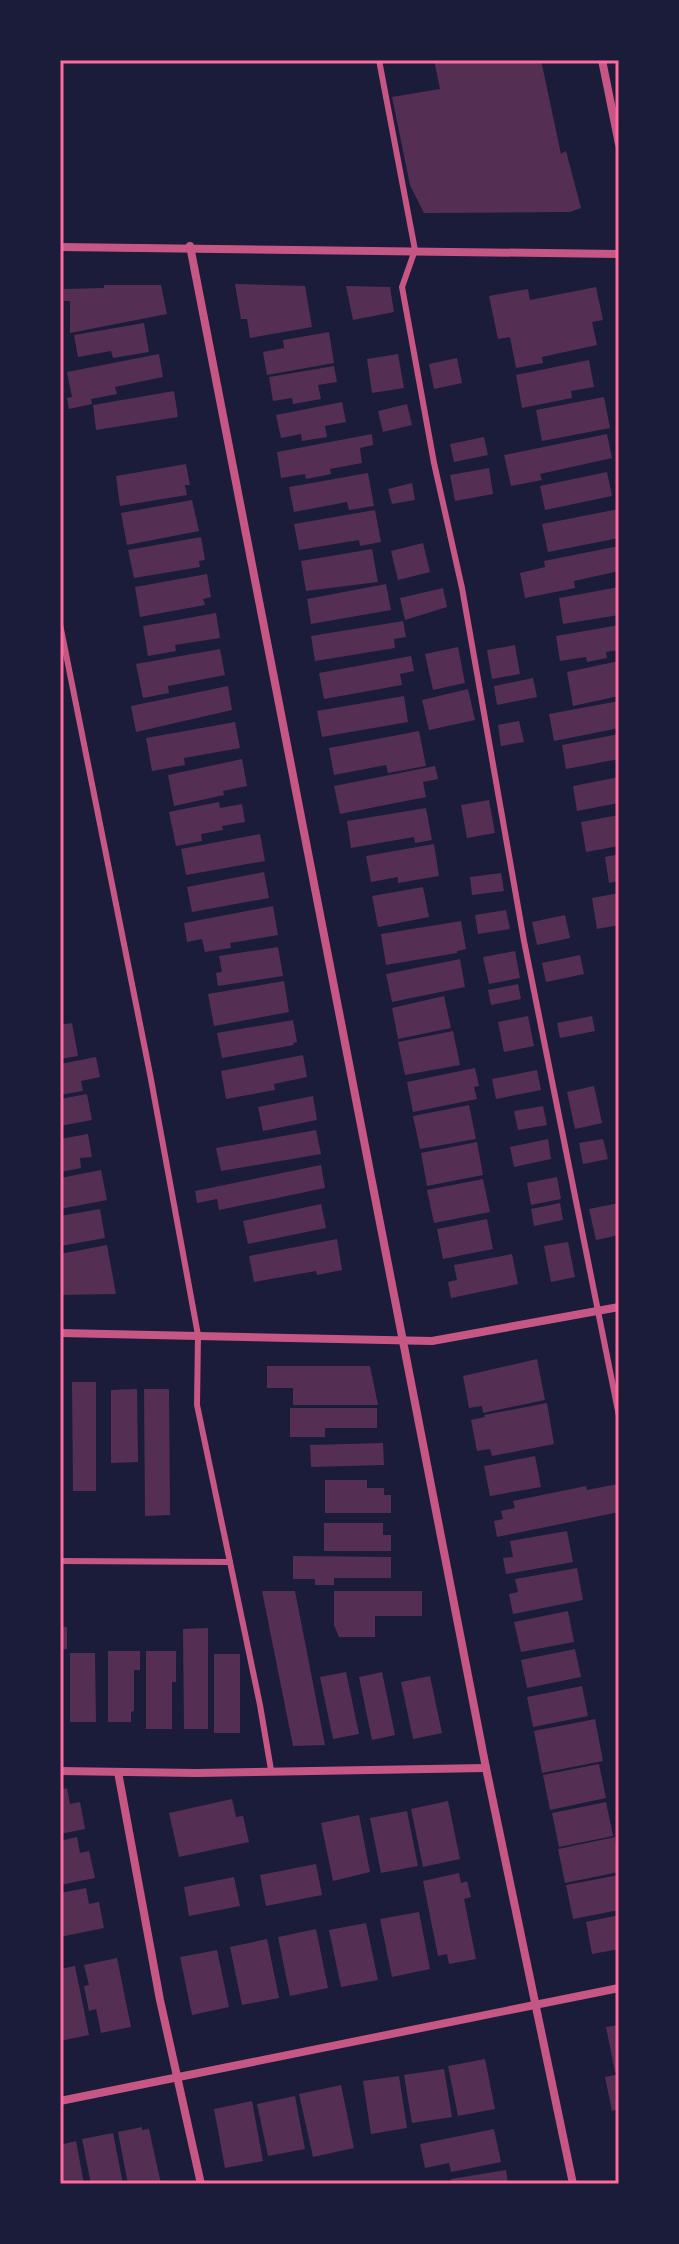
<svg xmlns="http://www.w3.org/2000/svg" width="679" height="2244" font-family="'Archivo Narrow',sans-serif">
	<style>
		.building { fill: #542f53 }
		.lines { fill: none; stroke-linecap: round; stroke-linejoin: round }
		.service { stroke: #c65784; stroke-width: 6 }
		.minor { stroke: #c65784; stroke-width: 8 }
		.neatline { fill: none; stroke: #ff6b9d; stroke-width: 3 }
	</style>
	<rect width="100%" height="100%" fill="#1b1b3a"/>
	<g class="building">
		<polygon points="434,60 541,60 561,154 566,151 581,208 570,212 424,213 410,185 392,97 440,89"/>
		<polygon points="235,284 305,286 312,327 250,338 247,319 241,319"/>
		<polygon points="104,285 161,285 167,314 70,333 70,301 64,301 64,289 104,288"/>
		<polygon points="346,286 390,287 394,312 353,320"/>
		<polygon points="596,287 603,320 592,322 597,345 542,357 543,363 516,368 510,337 498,339 489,296 528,289 530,300"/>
		<polygon points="144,323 149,352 113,358 111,351 78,357 74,335"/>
		<polygon points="329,332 334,363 267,375 263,352 284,348 283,340"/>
		<polygon points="159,354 163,377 115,387 117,394 91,399 92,404 69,409 67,398 72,397 67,372"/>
		<polygon points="398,354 404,388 372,393 367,359"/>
		<polygon points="457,358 462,383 434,389 429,364"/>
		<polygon points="589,360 594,387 571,391 572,398 522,408 516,375"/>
		<polygon points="334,366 337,382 318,385 321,399 293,404 292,398 273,401 269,377"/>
		<polygon points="174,391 178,417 96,430 93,405"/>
		<polygon points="604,397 610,428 542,441 536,410"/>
		<polygon points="342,402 346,422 325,426 327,437 302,441 301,434 281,438 276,415"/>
		<polygon points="407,404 412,425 383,432 378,411"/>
		<polygon points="372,434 373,445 360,448 362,463 330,469 331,474 306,479 305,474 281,478 277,452"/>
		<polygon points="607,434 612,458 540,474 542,480 511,486 504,455"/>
		<polygon points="484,437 488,455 454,462 450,444"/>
		<polygon points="186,464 190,485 185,485 187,495 120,506 116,476"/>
		<polygon points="489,468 493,494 455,501 450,475"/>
		<polygon points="607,472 612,496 545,510 540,486"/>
		<polygon points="368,473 374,506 349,510 347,502 294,512 289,487"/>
		<polygon points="412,483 415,500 392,504 388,489"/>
		<polygon points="192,500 199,531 127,545 121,513"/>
		<polygon points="619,509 619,538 548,552 542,524"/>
		<polygon points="375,510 381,542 360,546 359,540 299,550 294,524"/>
		<polygon points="201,537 205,560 199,561 200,567 134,578 128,550"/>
		<polygon points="423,543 430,572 398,580 391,551"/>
		<polygon points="619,546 619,571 574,581 575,588 525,598 520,573 545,567 544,561"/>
		<polygon points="372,549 378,582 306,591 301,561"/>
		<polygon points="207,574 211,597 203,599 205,605 140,617 135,587"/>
		<polygon points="386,584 391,610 311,624 307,599"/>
		<polygon points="619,587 619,615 563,624 559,598"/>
		<polygon points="443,588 447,607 405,620 400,598"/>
		<polygon points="216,613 220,638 175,645 176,651 148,656 143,626"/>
		<polygon points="403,621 406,637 394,639 395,648 315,661 311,636"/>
		<polygon points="619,625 619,650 606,652 607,658 587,662 586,657 560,661 556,636"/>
		<polygon points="515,645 520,674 492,679 487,650"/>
		<polygon points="458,647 465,683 433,690 425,654"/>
		<polygon points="220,649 225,675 168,686 169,693 143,698 136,664"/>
		<polygon points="411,656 414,671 400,674 402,685 324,699 319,673"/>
		<polygon points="619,661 619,696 573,706 567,672"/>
		<polygon points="533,678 537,697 497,705 494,686"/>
		<polygon points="228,686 232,710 136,732 131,706"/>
		<polygon points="468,689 475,720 429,730 422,700"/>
		<polygon points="404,696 408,722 322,737 317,711"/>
		<polygon points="619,701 619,728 554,741 549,714"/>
		<polygon points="519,721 524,742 501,746 498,725"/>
		<polygon points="235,722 240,748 184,758 185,765 152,771 146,738"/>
		<polygon points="419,731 426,766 388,773 386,765 334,775 329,748"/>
		<polygon points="619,734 619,759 566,769 562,745"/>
		<polygon points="242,759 247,786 223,791 224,795 174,806 168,775"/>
		<polygon points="435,766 438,779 423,782 426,797 340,814 334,786"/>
		<polygon points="619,777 619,803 577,811 573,786"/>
		<polygon points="489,800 495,833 467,838 461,805"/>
		<polygon points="219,802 220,808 242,804 245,822 222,826 223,830 201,834 202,841 176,846 169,812"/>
		<polygon points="426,808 432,840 415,843 414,837 351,848 347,821"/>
		<polygon points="619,815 619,846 586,852 581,822"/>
		<polygon points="260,834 265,861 186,875 181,849"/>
		<polygon points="434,844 439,876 398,883 398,877 371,882 366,856"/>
		<polygon points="619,854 619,881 609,883 605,857"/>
		<polygon points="264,872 269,898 192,912 187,887"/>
		<polygon points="501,873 504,891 472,895 470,877"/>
		<polygon points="423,887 429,917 378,927 372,896"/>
		<polygon points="619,893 619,925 597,929 592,898"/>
		<polygon points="273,906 278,935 230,943 231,948 205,952 202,939 187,942 184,923"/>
		<polygon points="506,910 510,929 478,934 475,915"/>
		<polygon points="565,915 570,938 537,945 532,922"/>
		<polygon points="461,921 466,949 457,951 457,953 386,965 381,934"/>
		<polygon points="278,947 283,976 218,986 216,973 222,972 219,956"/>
		<polygon points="515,951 520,978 489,984 483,957"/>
		<polygon points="580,955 584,974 546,982 542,963"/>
		<polygon points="460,959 465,987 392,1002 386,974"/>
		<polygon points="284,981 289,1012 214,1026 208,994"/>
		<polygon points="518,984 521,999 491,1005 488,990"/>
		<polygon points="444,996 451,1028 398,1039 392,1008"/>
		<polygon points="528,1016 534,1046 504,1052 498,1022"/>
		<polygon points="592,1016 595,1031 560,1038 557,1023"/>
		<polygon points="293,1020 297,1042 293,1043 294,1045 222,1058 217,1033"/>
		<polygon points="72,1023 78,1056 60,1059 60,1025"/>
		<polygon points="453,1031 460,1065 405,1075 398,1042"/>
		<polygon points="303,1055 307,1077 274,1084 275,1090 226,1099 221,1071"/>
		<polygon points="96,1057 100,1077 81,1081 83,1091 60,1095 60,1064"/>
		<polygon points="475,1068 479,1086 474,1087 477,1099 413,1112 407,1082"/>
		<polygon points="537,1070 541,1090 496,1099 492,1079"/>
		<polygon points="594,1086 602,1123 575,1129 567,1092"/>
		<polygon points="87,1094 92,1120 60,1126 60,1099"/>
		<polygon points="313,1096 317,1120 263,1131 258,1107"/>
		<polygon points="469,1105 476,1139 420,1149 413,1116"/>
		<polygon points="543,1106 547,1125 518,1130 514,1111"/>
		<polygon points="316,1130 321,1154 221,1171 216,1148"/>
		<polygon points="88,1134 92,1157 80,1158 81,1168 60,1172 60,1139"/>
		<polygon points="548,1139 551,1159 514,1167 510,1147"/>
		<polygon points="603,1139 608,1159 583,1164 579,1143"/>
		<polygon points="477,1142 483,1175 427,1186 421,1153"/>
		<polygon points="321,1165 325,1188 219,1210 217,1199 197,1203 195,1191"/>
		<polygon points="101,1170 107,1200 60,1209 60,1178"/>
		<polygon points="557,1177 561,1199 531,1205 527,1183"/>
		<polygon points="483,1179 490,1212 434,1223 427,1190"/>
		<polygon points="560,1203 563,1220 534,1226 531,1209"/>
		<polygon points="619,1203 619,1235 596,1240 589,1209"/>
		<polygon points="321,1204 326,1228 248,1244 243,1221"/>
		<polygon points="100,1209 105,1238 61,1246 60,1216"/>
		<polygon points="487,1219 493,1249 443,1259 437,1229"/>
		<polygon points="337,1239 342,1270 317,1275 316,1271 254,1282 249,1256"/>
		<polygon points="568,1242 575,1277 551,1282 544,1246"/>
		<polygon points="107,1245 116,1294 60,1295 60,1254"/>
		<polygon points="512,1254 518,1284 451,1298 448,1282 457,1280 454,1265"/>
		<polygon points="537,1359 545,1400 483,1413 482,1406 469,1408 463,1376"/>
		<polygon points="267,1366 370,1366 378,1405 293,1405 293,1388 267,1388"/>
		<polygon points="72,1382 96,1382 96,1491 73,1491"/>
		<polygon points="137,1389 138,1462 111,1463 111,1390"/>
		<polygon points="144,1389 169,1389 170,1515 145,1516"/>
		<polygon points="547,1403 554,1444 492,1456 490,1449 477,1451 471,1420 485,1417 484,1415"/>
		<polygon points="290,1408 377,1408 377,1428 325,1428 325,1437 290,1437"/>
		<polygon points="383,1443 384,1465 311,1467 310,1445"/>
		<polygon points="535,1456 541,1487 490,1496 484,1466"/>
		<polygon points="325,1480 367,1480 367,1488 384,1488 384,1495 391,1495 391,1513 325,1513"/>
		<polygon points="618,1484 619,1512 497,1537 494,1521 503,1519 501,1511 515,1508 513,1501 586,1486 587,1490"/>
		<polygon points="324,1523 383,1523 383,1535 391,1535 391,1551 324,1551"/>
		<polygon points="567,1531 573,1562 506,1574 503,1558 513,1557 510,1541"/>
		<polygon points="293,1556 391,1557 391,1578 334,1578 334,1585 315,1585 315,1579 293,1579"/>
		<polygon points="577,1568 583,1600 513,1614 509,1594 518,1592 515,1579"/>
		<polygon points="262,1591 295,1591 325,1745 293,1746"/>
		<polygon points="334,1591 422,1591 422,1616 375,1616 375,1637 339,1637 334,1625"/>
		<polygon points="568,1611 574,1642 521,1652 514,1622"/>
		<rect x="60" y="1627" width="7" height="22"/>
		<polygon points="208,1628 208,1729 184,1729 183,1629"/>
		<polygon points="575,1649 581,1677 527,1688 521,1660"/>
		<polygon points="108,1651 140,1651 140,1670 134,1670 134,1711 131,1712 131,1722 108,1722"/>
		<polygon points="146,1651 176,1651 176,1682 172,1682 172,1729 146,1729"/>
		<polygon points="70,1653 95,1653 96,1722 70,1722"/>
		<rect x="214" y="1654" width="26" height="79"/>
		<polygon points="346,1672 359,1734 333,1739 320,1677"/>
		<polygon points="382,1672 395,1735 372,1740 359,1677"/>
		<polygon points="430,1676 442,1733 413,1739 401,1682"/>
		<polygon points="582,1686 588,1716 533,1727 527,1697"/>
		<polygon points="595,1719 603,1761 542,1773 534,1731"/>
		<polygon points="599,1764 606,1798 550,1810 543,1775"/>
		<polygon points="67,1788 70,1804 80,1802 85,1829 60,1834 60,1790"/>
		<polygon points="232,1799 236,1817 243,1816 249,1842 179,1857 169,1813"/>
		<polygon points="448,1801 460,1859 423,1867 411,1809"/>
		<polygon points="606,1802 613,1836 559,1847 552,1813"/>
		<polygon points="407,1811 418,1866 381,1873 370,1818"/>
		<polygon points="359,1815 370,1872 333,1881 321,1823"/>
		<polygon points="77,1837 80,1853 89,1851 95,1878 60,1885 60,1841"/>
		<polygon points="615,1837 619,1872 565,1883 558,1849"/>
		<polygon points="316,1864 322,1895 266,1906 260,1875"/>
		<polygon points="459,1873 461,1883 467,1881 471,1897 464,1899 476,1959 449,1964 447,1954 438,1956 423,1881"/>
		<polygon points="619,1875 619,1910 573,1919 566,1885"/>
		<polygon points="234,1877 240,1906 189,1916 184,1887"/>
		<polygon points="86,1888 89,1904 99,1902 104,1928 60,1937 60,1893"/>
		<polygon points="419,1912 430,1969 392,1977 380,1919"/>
		<polygon points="619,1915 619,1949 592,1954 586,1922"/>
		<polygon points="366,1923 378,1980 341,1987 329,1930"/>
		<polygon points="316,1929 328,1988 290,1996 278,1937"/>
		<polygon points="267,1939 279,1998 242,2005 230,1947"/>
		<polygon points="217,1950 229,2007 192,2015 180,1957"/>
		<polygon points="117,1958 131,2027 101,2033 96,2009 89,2011 84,1986 89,1985 84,1965"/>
		<polygon points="75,1966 89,2035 60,2041 60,1969"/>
		<polygon points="619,2025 619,2071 615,2072 606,2027"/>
		<polygon points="485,2059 495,2109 458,2116 448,2066"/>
		<polygon points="444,2069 452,2117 412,2123 404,2075"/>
		<polygon points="619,2074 619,2109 612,2111 605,2077"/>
		<polygon points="399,2076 407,2128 371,2134 363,2081"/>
		<polygon points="341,2085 354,2148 313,2157 299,2094"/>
		<polygon points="295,2096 305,2149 268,2156 257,2104"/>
		<polygon points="252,2101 263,2161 225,2168 214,2109"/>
		<polygon points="142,2127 142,2130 149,2129 161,2184 128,2184 118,2132"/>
		<polygon points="494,2129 501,2162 451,2172 449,2163 425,2168 420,2144"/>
		<polygon points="113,2133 123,2184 91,2184 82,2139"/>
		<polygon points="76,2141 84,2184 60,2184 60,2145"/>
		<polygon points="506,2170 508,2184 452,2184 451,2179"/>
	</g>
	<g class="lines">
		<g class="service">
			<polyline points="379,60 415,250 402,287 434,463 462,588 524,941 619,1416"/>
			<polyline points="60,624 150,1074 198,1335 197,1405 260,1705 271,1770"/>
			<polyline points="60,1561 230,1562"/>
		</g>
		<g class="minor">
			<polyline points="602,60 619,144"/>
			<polyline points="190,246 486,1768 573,2184"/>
			<polyline points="60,247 619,254"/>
			<polyline points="60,1333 432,1341 619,1307"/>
			<polyline points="60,1771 196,1773 486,1768"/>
			<polyline points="118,1772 160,2000 201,2184"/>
			<polyline points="60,2101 619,1988"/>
		</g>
	</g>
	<rect width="679" height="2244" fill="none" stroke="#1b1b3a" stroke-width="124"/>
	<rect x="62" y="62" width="555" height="2120" class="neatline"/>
</svg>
